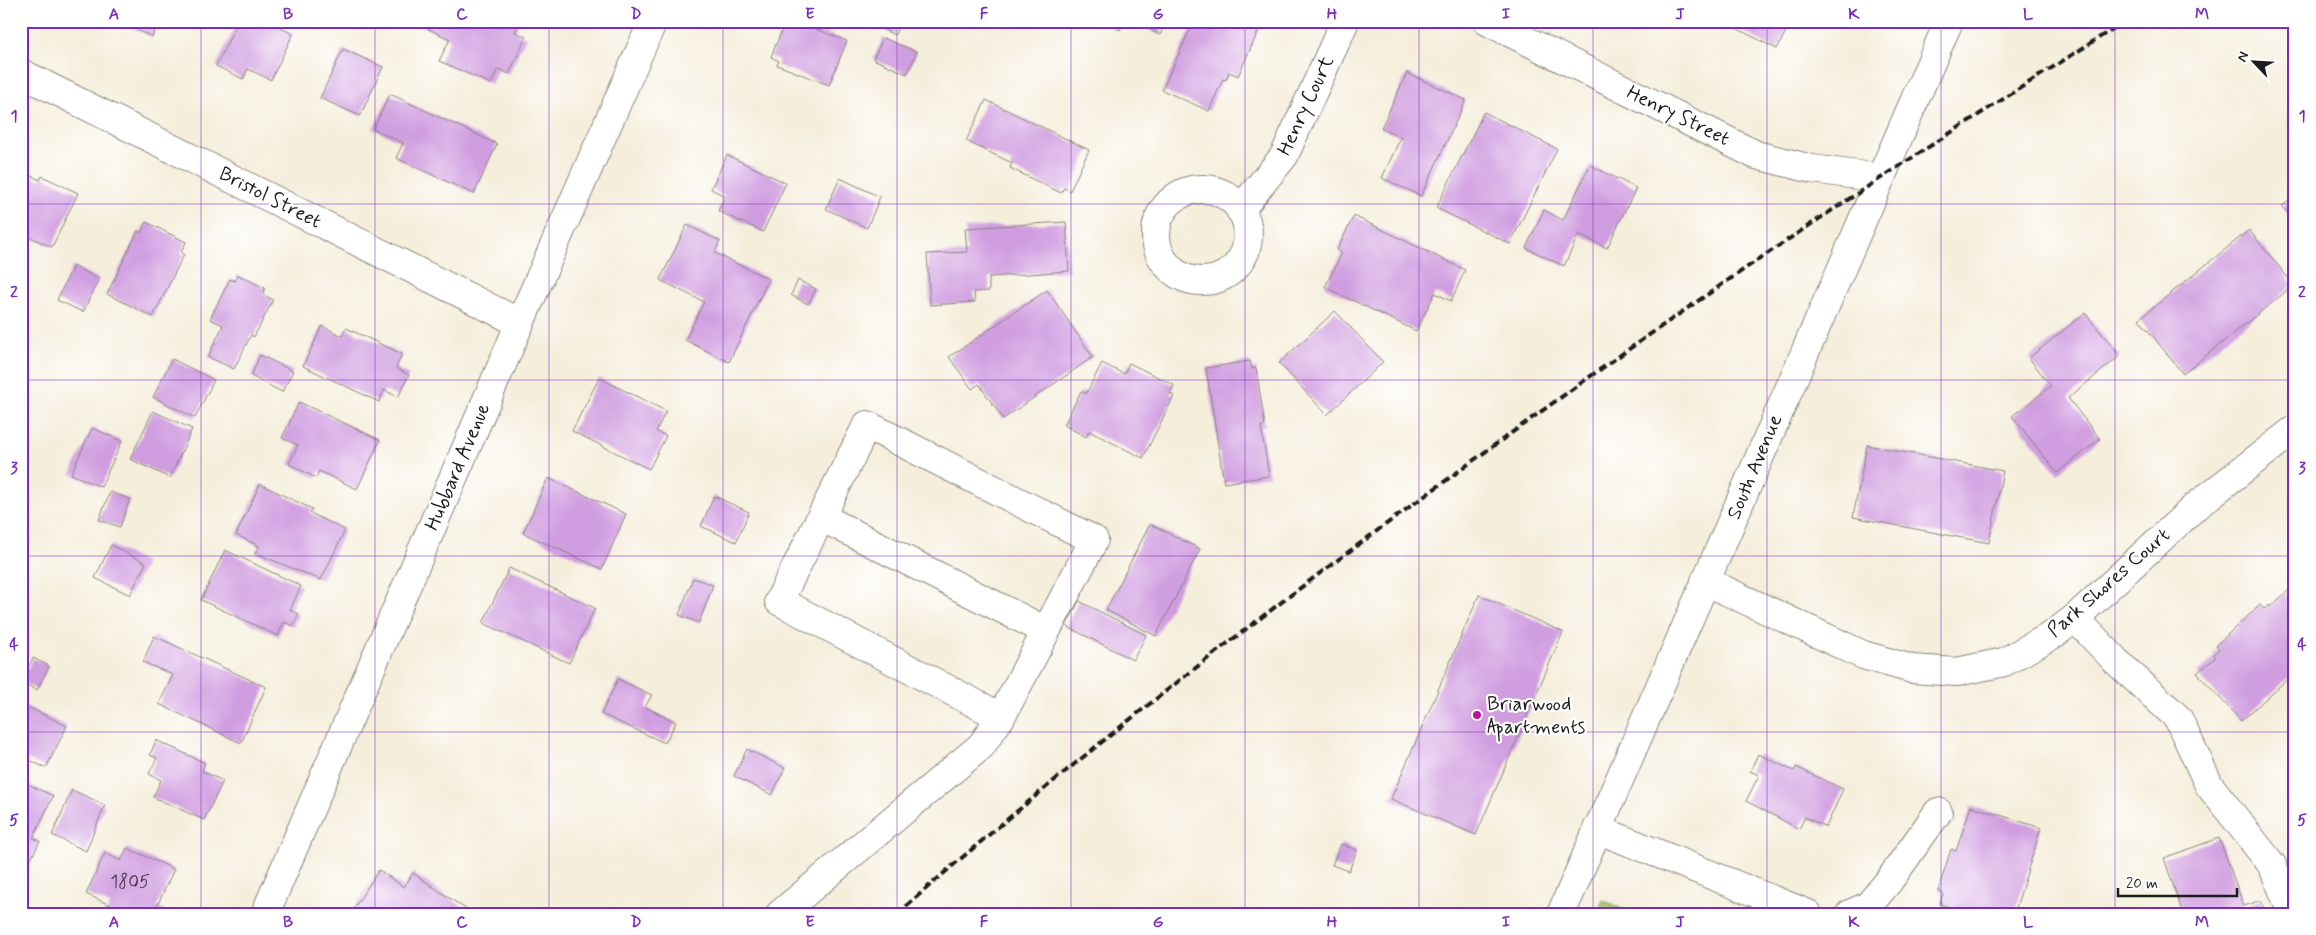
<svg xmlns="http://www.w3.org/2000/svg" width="2316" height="935" font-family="Mynerve,sans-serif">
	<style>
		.green { fill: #a4c46d; stroke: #607044 }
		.building { fill: #d09de0 }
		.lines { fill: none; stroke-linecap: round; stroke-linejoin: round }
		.minor-casing { stroke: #88857c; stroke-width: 30 }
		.minor { stroke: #fff; stroke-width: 28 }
		.rail { stroke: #1c1c1c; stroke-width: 4; stroke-dasharray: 8 4; stroke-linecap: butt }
		.grid { fill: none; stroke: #7b2cbf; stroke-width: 1; stroke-opacity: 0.55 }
		.poi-dot { fill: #b5179e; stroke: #fff; stroke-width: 2 }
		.labels { text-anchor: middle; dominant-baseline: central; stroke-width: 4.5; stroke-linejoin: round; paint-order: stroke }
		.number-label { font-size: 18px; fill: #493c4d }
		.street-label { font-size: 20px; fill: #1c1c1c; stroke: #fff }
		.poi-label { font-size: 20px; fill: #1c1c1c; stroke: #fff; text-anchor: start }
		.neatline { fill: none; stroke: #7b2cbf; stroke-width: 2 }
		.grid-label { font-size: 16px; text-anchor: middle; font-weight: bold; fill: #7b2cbf }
	</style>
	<rect width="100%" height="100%" fill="#fff"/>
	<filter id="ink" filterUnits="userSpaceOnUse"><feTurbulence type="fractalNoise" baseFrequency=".02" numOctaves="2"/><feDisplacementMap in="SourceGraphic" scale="10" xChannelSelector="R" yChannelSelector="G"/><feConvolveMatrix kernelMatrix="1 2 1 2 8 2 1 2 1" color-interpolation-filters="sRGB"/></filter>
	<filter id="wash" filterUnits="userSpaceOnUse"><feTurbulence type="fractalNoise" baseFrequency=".0096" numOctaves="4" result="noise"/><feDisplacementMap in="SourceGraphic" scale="20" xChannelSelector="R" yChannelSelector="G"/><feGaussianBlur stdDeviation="1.12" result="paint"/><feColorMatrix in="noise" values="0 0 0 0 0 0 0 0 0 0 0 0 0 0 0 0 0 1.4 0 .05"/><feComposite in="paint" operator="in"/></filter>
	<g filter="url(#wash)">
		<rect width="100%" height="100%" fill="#f5eedb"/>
		<polygon class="green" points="1603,900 1633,914 1597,914"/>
		<g id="blocks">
			<g class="building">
				<polygon points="117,21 159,21 152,37"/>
				<polygon points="238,21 284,21 281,28 293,34 271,80 248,69 243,79 216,66"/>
				<polygon points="411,21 520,21 515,32 526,37 509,74 498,69 491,84 439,61 450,39"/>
				<polygon points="795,21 847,41 829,85 777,65 779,61 771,57 785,22 793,25"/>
				<polygon points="864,21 900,21 895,35"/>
				<polygon points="1103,21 1124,21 1120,30"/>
				<polygon points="1132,21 1166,21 1160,35"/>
				<polygon points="1194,21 1263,21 1238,76 1229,72 1226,80 1223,79 1209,111 1162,90"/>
				<polygon points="1722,21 1791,21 1777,49"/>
				<polygon points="883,38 917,52 907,74 873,59"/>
				<polygon points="343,49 383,67 360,116 320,98"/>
				<polygon points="1407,73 1466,100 1421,196 1382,178 1401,137 1381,128"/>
				<polygon points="390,94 497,144 474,194 396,158 403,143 373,129"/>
				<polygon points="986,100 1089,150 1070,191 1064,188 1061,193 1010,168 1012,163 966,141"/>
				<polygon points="1484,112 1557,149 1510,244 1436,208"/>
				<polygon points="727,155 786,183 763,232 718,211 725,196 711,189"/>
				<polygon points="1590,165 1636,188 1607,248 1579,234 1564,266 1526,248 1544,210 1563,220"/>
				<polygon points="21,171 40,180 42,176 78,193 52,247 21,233"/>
				<polygon points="840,178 880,197 867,228 826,209"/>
				<polygon points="2295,196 2295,223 2282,206"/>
				<polygon points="1354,216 1465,270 1451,301 1435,293 1416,331 1325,287 1342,253 1337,250"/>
				<polygon points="146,222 186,242 181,253 184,254 153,317 107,294 138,231 141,233"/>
				<polygon points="1066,222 1069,271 989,277 989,291 974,292 975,302 930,305 927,254 967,252 965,228"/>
				<polygon points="687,225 720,241 715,253 769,279 729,362 685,340 704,302 660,280"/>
				<polygon points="2249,230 2294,285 2183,374 2139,319"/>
				<polygon points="73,266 99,279 83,312 57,300"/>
				<polygon points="238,275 265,288 263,294 273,300 254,337 251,335 234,369 208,357 223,325 210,319 230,279 235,281"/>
				<polygon points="798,280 816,289 808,304 791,295"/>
				<polygon points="1047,290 1093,357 1003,419 979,384 972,389 949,357"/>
				<polygon points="1335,311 1383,362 1327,415 1279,363"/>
				<polygon points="2085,313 2120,356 2068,398 2100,439 2057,473 2012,416 2051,386 2029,358"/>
				<polygon points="322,326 342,336 346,328 402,354 396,368 409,375 398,397 384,390 379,402 303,366"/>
				<polygon points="260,355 293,371 282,392 251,376"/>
				<polygon points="172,359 214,380 195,418 153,397"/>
				<polygon points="1250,361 1252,369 1256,368 1265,426 1261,426 1269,476 1224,483 1206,368"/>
				<polygon points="1102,363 1124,374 1129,363 1174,385 1170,394 1174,396 1143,458 1089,431 1086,437 1064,425 1081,391 1086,394"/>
				<polygon points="599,378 666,411 656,431 666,436 649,469 572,431"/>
				<polygon points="299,402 380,440 357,489 319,471 316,478 289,464 298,445 282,438"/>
				<polygon points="153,411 192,429 170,478 130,459"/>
				<polygon points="92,428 122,441 101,487 71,474"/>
				<polygon points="1867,445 2003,471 1989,543 1853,517"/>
				<polygon points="548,478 626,514 602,569 523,533"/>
				<polygon points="260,484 312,509 310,513 345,530 321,580 255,553 259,546 236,535"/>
				<polygon points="110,492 130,499 120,527 99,520"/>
				<polygon points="714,496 749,512 736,542 701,526"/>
				<polygon points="21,520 30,524 21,542"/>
				<polygon points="1150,524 1200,549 1156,636 1106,610"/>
				<polygon points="111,545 146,563 130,595 95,578"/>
				<polygon points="225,550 301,586 290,610 299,614 293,626 284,622 278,636 201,600"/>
				<polygon points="509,568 595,608 569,663 483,623"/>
				<polygon points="693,578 713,585 699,623 679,615"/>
				<polygon points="2289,590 2295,596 2295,672 2241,721 2197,673 2216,657 2213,654 2219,649 2216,645 2260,605 2264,609 2269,605 2270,607"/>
				<polygon points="1479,595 1563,632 1476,835 1391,799"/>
				<polygon points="1079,601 1146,635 1133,660 1066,626"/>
				<polygon points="154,636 266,687 241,743 159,704 173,675 143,662"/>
				<polygon points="33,658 49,666 37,690 21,682"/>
				<polygon points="618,679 652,695 645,707 676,722 665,743 601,714"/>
				<polygon points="26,706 67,726 46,768 21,756 21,716"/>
				<polygon points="156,740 205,763 202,771 223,781 204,820 153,797 161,780 149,774 157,758 150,755"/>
				<polygon points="747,749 785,768 772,795 734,776"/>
				<polygon points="1758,754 1794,771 1796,767 1843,789 1826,827 1805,817 1799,829 1746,801 1759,775 1750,771"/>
				<polygon points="21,781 53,796 33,838 40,841 21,878"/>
				<polygon points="72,790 105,805 86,851 52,835"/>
				<polygon points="1971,806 2041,828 2014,914 1971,914 1940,904 1943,893 1938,891 1951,849 1956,851"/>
				<polygon points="2219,838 2244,906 2261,900 2266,914 2183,914 2164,858"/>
				<polygon points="1341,844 1357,850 1349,871 1332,865"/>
				<polygon points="127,848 174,869 157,906 166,911 165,914 105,914 110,905 86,894 105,853 121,861"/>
				<polygon points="379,870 404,887 413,873 473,914 350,914"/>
			</g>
		</g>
	</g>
	<g filter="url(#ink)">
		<use href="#blocks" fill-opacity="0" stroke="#88857c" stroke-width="1"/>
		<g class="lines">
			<defs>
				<g id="minor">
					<polyline points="1487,21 1756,155 1812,169 1880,178"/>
					<polyline points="21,73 520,323"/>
					<circle cx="1202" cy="235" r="46"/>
					<polyline points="1240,210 1284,156 1345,21"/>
					<polyline points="821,517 1046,631"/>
					<polyline points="1705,581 1863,655 1912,669 1957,672 2004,662 2054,634 2075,618 2196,506 2295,429"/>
					<polyline points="2075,618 2116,661 2178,718 2209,785 2272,865 2293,914"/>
					<polyline points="1597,829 1808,914"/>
					<polyline points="265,914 520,323 653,21"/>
					<polyline points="780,914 981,746 1001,717 1094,540 867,425 779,601 1001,717"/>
					<polyline points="1561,914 1949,21"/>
					<polyline points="1850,914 1868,906 1889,881 1938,812"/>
				</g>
			</defs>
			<use href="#minor" class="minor-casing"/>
			<use href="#minor" class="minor"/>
			<path class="rail" d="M 897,914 C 1073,759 1259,616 1448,479 C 1590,375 1734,274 1881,178 C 1962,125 2044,73 2125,21"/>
		</g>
	</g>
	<path class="grid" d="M 201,21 L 201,914M 375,21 L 375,914M 549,21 L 549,914M 723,21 L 723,914M 897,21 L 897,914M 1071,21 L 1071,914M 1245,21 L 1245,914M 1419,21 L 1419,914M 1593,21 L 1593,914M 1767,21 L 1767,914M 1941,21 L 1941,914M 2115,21 L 2115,914M 21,204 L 2295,204M 21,380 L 2295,380M 21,556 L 2295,556M 21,732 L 2295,732"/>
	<circle class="poi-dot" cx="1477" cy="715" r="5"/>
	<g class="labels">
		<g class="number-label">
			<text x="130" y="882">1805</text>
		</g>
		<g class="street-label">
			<text transform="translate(1306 106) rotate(-65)">Henry Court</text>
			<text transform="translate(1678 116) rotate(26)">Henry Street</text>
			<text transform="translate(270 198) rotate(27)">Bristol Street</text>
			<text transform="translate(458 467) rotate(-67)">Hubbard Avenue</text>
			<text transform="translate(1755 467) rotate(-67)">South Avenue</text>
			<text transform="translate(2109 583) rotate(-41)">Park Shores Court</text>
		</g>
		<g class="poi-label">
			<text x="1487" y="704">Briarwood<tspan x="1487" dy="23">Apartments</tspan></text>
		</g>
	</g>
	<rect width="2316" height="935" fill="none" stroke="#fff" stroke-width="55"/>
	<g transform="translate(2254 62) rotate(295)" stroke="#ffffff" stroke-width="4" paint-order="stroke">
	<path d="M0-4L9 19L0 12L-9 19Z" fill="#1c1c1c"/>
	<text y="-8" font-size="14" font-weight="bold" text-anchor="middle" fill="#1c1c1c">N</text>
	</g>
	<path d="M2118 888v8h119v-8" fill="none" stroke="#1c1c1c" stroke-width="2.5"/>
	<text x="2126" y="888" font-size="15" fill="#1c1c1c" stroke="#ffffff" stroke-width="4" paint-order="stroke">20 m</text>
	<rect x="28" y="28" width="2260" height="880" class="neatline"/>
	<g class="grid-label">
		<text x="114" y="19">A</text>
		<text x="288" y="19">B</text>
		<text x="462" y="19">C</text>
		<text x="636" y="19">D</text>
		<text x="810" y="19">E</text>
		<text x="984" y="19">F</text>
		<text x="1158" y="19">G</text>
		<text x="1332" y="19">H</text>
		<text x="1506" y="19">I</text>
		<text x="1680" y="19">J</text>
		<text x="1854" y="19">K</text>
		<text x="2028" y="19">L</text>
		<text x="2202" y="19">M</text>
		<text x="14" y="121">1</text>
		<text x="2302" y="121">1</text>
		<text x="14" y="297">2</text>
		<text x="2302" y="297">2</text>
		<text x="14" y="473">3</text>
		<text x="2302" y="473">3</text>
		<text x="14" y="649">4</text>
		<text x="2302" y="649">4</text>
		<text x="14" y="825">5</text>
		<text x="2302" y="825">5</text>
		<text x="114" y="927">A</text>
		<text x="288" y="927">B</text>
		<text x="462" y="927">C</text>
		<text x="636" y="927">D</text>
		<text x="810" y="927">E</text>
		<text x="984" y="927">F</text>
		<text x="1158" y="927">G</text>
		<text x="1332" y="927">H</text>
		<text x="1506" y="927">I</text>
		<text x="1680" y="927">J</text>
		<text x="1854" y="927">K</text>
		<text x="2028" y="927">L</text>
		<text x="2202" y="927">M</text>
	</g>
</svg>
